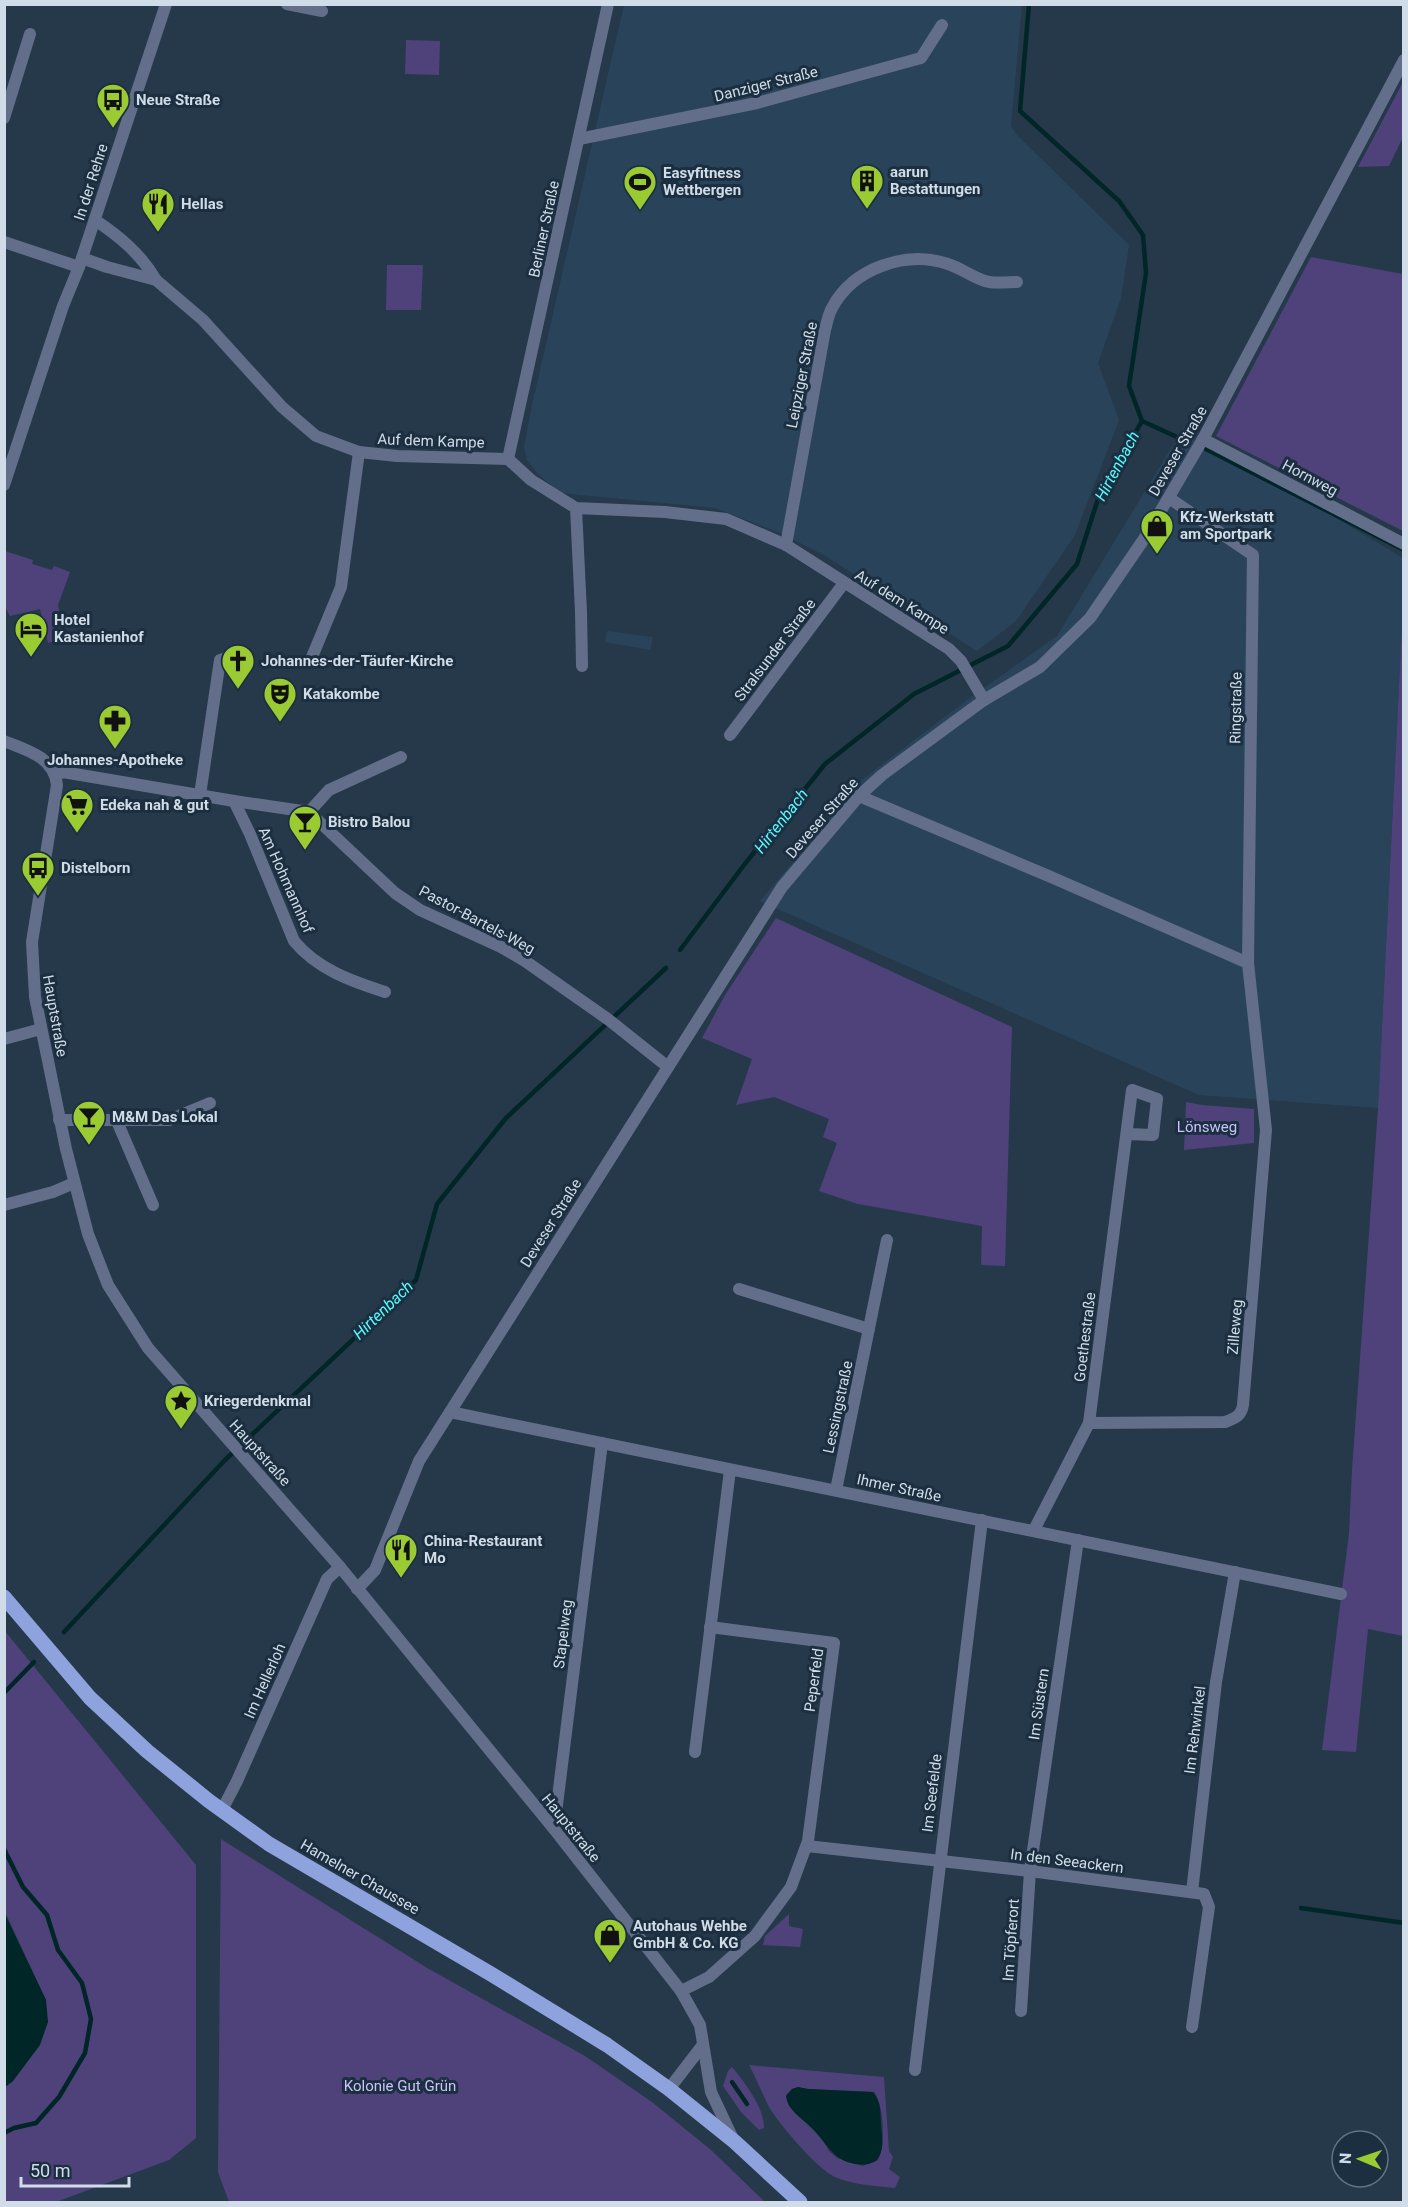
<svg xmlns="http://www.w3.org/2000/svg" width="1408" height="2207" viewBox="0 0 1408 2207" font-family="Roboto,sans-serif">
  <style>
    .built { fill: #29445a }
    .green { fill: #4f427b; fill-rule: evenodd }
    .water { fill: #002627 }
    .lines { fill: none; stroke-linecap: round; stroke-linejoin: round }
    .stream { stroke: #002627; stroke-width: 4.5 }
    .street { stroke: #636e8a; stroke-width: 12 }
    .primary { stroke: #8ea3dd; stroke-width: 15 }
    .labels { text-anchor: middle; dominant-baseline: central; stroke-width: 6; stroke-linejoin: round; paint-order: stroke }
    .street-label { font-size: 15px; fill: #d0dce7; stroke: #1b2f40 }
    .poi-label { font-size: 15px; font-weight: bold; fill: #d0dce7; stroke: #1b2f40; text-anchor: start }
    .park-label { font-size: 15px; fill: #cbc2fb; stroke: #1b2f40 }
    .water-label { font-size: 16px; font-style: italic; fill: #57fbff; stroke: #1b2f40 }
  </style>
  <rect width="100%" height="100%" fill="#25394a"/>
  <g class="built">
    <polygon points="624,5 1022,5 1011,126 1017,135 1129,245 1121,298 1098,363 1119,420 1075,535 1016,621 977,651 822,554 778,532 715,508 560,493 538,474 527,460 524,447 532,405"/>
    <polygon points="1184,427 1403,558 1403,606 1378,1108 1199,1095 760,901 863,779 967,700 1057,636"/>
    <polygon points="607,631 653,637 650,650 605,642"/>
  </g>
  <g class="green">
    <polygon points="406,40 440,41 439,75 405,74"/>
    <polygon points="1403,82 1403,139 1402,139 1389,166 1358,167"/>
    <polygon points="1311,257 1403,274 1403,531 1216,436"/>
    <polygon points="387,265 423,265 421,310 386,310"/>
    <polygon points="5,551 33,560 32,564 52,570 54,566 70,572 58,605 64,639 48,643 40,609 10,616 5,607"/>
    <polygon points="1403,606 1403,1636 1368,1629 1356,1752 1322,1750 1349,1533 1352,1470 1378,1108"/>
    <polygon points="776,918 1012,1027 1005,1266 981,1265 982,1226 858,1204 819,1191 837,1143 823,1137 829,1119 774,1097 736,1105 752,1059 702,1038 725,995"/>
    <polygon points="1186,1102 1202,1105 1254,1109 1254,1143 1184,1150"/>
    <polygon points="4,1630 196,1865 196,2138 169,2160 56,2202 5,2202 5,2087 13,2081 46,2000 5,1912"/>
    <polygon points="221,1839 429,1969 585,2056 652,2102 711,2150 765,2202 229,2202 218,2172"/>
    <polygon points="789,1914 789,1926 803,1929 800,1947 763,1945 765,1936"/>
    <path d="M 749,2065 L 884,2077 L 889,2151 L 893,2157 L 889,2169 L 900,2177 L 895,2188 C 876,2186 853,2185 835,2177 C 817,2169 780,2125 769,2107 C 762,2093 756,2078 749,2065 ZM 798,2087 L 808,2089 L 874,2092 C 884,2104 886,2146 878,2160 L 863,2166 L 837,2158 L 829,2151 L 822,2139 L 789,2106 L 786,2095 L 792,2089 Z"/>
    <path d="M 732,2067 C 745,2083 764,2107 764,2128 L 759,2130 L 741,2112 L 723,2086 L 728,2071 Z"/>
  </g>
  <g class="water">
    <polygon points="4,1912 46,2000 48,2022 40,2045 13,2081 5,2087"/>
    <path d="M 798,2087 L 808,2089 L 873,2092 C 882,2103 880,2113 881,2126 C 882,2139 885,2148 877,2160 C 869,2165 865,2165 855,2164 C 832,2160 827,2143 812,2128 C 802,2118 788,2111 786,2096 L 792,2089 Z"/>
  </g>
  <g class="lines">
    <g class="stream">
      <polyline points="1142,421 1188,442"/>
      <polyline points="1206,449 1404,550"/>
      <polyline points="680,950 744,865 825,764 914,694 1008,646 1077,564 1098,499 1142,421 1129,386 1146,273 1143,235 1119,201 1020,111 1029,4"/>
      <polyline points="64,1632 224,1461 416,1280 437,1204 506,1118 666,968"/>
      <polyline points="4,1693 34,1662"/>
      <polyline points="4,1849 23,1887 47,1915 58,1950 82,1983 91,2019 85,2053 59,2097 36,2123 14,2128 4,2133"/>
      <polyline points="1301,1908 1404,1923"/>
      <polyline points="732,2082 747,2104"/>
    </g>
    <g class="street">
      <polyline points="287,4 322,11"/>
      <polyline points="4,118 30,34"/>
      <polyline points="579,139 757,103 921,58 942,25"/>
      <path d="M 95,220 C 119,236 141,254 156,280"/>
      <polyline points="4,242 79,267"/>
      <polyline points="82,258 107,267 156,280 203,320 282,407 316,436 359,452 397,456 508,459 531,480 576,508 665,512 726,519 786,545 949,649 961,661 984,700"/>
      <polyline points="1203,439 1404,544"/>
      <polyline points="508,459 608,4"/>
      <polyline points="4,485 63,306 79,267 166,4"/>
      <polyline points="576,508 581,612 582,666"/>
      <path d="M 786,545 L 825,330 C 827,323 828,315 832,308 C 853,268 906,250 948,264 C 961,268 972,277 985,281 C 994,284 1008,282 1017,282"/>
      <polyline points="312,657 341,587 359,452"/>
      <polyline points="730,735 844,583"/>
      <path d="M 4,741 C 27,750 54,757 57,785 L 32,942 L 35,997 L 66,1149 L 88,1234 L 108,1285 L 148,1348 L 340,1567 L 554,1829 L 681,1991 L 700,2025 L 711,2092 L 734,2141"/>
      <polyline points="56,775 63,772 234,801 309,812"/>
      <polyline points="200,795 220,660 237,655"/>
      <polyline points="859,796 1051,877 1248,963"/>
      <path d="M 234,801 L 250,834 L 294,941 C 317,969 351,981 385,992"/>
      <polyline points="309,812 395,893 420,910 501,947 525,961 609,1020 668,1067"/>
      <polyline points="309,812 329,790 401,757"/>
      <polyline points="4,1039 41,1029"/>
      <polyline points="116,1119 153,1205"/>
      <polyline points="59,1120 169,1120 210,1103"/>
      <polyline points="4,1205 53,1192 74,1183"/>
      <polyline points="739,1289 869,1329"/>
      <polyline points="450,1412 1341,1594"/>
      <path d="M 1089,1423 L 1225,1422 C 1236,1418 1241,1416 1243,1405 L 1266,1130 L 1248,963 L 1253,555 L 1169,498"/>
      <polyline points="836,1490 887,1240"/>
      <polyline points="1034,1530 1089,1423 1132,1090 1157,1099 1153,1135 1127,1134"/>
      <polyline points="357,1589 375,1570 419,1461 782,887 859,796 882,775 984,700 1040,667 1090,618 1146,536 1203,439 1404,60"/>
      <polyline points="695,1752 730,1470"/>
      <polyline points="222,1810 237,1781 327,1579 340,1567"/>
      <polyline points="554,1829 602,1443"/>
      <polyline points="807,1846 1030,1871 1204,1894 1209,1907 1192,2027"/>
      <polyline points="1192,1892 1216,1682 1235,1572"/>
      <polyline points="681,1991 709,1977 755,1936 791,1887 808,1841 834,1643 710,1627"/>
      <polyline points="1021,2011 1030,1871 1078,1540"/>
      <polyline points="915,2070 982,1520"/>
      <polyline points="669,2089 702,2046"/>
    </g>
    <polyline class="primary" points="4,1597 90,1698 147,1751 209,1801 269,1844 491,1974 607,2045 669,2089 735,2142 800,2202"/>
  </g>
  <defs>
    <g id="bus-pin" transform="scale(1.725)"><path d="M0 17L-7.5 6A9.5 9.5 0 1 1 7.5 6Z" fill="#9bcb32" stroke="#1b2f40"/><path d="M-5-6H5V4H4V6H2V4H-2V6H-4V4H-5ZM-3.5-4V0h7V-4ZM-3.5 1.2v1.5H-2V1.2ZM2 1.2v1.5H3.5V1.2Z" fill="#111"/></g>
    <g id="building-pin" transform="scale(1.725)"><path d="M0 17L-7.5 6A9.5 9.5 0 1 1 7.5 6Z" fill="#9bcb32" stroke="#1b2f40"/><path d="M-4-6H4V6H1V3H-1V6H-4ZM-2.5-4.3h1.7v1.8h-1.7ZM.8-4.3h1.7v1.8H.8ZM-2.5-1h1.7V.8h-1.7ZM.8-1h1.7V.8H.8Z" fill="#111"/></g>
    <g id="stadium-pin" transform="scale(1.725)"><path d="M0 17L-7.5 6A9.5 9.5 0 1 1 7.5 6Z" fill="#9bcb32" stroke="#1b2f40"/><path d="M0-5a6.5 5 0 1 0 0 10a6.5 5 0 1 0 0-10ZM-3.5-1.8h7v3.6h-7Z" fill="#111"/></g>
    <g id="restaurant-pin" transform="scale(1.725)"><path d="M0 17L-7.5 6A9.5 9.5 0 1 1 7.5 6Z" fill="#9bcb32" stroke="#1b2f40"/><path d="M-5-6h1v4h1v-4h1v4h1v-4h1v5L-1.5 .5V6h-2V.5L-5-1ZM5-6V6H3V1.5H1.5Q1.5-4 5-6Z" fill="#111"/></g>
    <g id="shop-pin" transform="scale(1.725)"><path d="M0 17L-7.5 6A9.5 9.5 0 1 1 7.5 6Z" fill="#9bcb32" stroke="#1b2f40"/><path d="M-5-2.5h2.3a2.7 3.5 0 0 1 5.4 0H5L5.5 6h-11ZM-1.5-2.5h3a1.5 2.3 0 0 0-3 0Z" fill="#111"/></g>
    <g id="hotel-pin" transform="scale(1.725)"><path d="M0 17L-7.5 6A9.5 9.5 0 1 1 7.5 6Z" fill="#9bcb32" stroke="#1b2f40"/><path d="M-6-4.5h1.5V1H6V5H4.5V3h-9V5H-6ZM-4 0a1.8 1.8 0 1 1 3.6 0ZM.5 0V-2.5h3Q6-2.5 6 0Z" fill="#111"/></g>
    <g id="church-pin" transform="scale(1.725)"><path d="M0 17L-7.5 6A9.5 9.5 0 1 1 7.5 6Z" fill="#9bcb32" stroke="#1b2f40"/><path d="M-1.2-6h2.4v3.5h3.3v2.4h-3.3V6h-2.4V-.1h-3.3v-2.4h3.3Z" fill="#111"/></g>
    <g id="theatre-pin" transform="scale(1.725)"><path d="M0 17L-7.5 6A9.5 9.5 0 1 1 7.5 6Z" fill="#9bcb32" stroke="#1b2f40"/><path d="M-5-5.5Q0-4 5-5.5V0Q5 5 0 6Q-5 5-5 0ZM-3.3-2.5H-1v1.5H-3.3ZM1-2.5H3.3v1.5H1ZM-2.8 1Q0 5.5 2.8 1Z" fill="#111"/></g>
    <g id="pharmacy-pin" transform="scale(1.725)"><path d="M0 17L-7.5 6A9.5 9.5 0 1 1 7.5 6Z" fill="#9bcb32" stroke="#1b2f40"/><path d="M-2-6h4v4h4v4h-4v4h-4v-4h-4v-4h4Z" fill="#111"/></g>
    <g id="supermarket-pin" transform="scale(1.725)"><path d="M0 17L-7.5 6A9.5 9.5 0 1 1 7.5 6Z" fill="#9bcb32" stroke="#1b2f40"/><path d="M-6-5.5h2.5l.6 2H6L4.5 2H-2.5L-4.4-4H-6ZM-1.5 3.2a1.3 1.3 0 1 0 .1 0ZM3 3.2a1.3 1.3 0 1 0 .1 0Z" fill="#111"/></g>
    <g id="bar-pin" transform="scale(1.725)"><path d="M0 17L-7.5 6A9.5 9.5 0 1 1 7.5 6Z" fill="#9bcb32" stroke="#1b2f40"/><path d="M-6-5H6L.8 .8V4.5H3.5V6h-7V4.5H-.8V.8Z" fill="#111"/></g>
    <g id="sight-pin" transform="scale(1.725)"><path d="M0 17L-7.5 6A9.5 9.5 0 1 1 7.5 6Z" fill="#9bcb32" stroke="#1b2f40"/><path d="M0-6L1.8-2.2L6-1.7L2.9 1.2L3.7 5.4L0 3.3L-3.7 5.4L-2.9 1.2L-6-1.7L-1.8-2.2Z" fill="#111"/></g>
  </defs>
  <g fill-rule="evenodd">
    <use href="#bus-pin" x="113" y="100"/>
    <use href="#building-pin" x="867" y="181"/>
    <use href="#stadium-pin" x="640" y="182"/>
    <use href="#restaurant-pin" x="158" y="204"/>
    <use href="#shop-pin" x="1157" y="526"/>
    <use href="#hotel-pin" x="31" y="629"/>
    <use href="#church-pin" x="238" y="661"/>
    <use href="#theatre-pin" x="280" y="694"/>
    <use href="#pharmacy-pin" x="115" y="721"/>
    <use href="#supermarket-pin" x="77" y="805"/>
    <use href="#bar-pin" x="305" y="822"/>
    <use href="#bus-pin" x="38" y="868"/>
    <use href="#bar-pin" x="89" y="1117"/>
    <use href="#sight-pin" x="181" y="1401"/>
    <use href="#restaurant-pin" x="401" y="1550"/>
    <use href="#shop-pin" x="610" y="1935"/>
  </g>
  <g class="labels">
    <g class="street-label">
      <text transform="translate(766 84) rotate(-14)">Danziger Straße</text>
      <text transform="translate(91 182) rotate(-72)">In der Rehre</text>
      <text transform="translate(544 229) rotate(-78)">Berliner Straße</text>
      <text transform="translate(802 375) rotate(-79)">Leipziger Straße</text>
      <text transform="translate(431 441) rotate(2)">Auf dem Kampe</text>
      <text transform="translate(1178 451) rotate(-60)">Deveser Straße</text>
      <text transform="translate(1310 478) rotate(28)">Hornweg</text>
      <text transform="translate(902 602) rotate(32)">Auf dem Kampe</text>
      <text transform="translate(775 650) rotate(-53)">Stralsunder Straße</text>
      <text transform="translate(1236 708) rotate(-89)">Ringstraße</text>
      <text transform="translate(822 818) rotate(-49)">Deveser Straße</text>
      <text transform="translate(286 880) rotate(66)">Am Hohmannhof</text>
      <text transform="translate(477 920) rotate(28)">Pastor-Bartels-Weg</text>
      <text transform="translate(55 1016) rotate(80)">Hauptstraße</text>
      <text transform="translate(551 1223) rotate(-58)">Deveser Straße</text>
      <text transform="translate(1235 1327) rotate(-85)">Zilleweg</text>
      <text transform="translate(1085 1337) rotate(-83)">Goethestraße</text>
      <text transform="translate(838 1407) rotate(-78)">Lessingstraße</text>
      <text transform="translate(260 1453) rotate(48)">Hauptstraße</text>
      <text transform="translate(899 1488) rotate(12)">Ihmer Straße</text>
      <text transform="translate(563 1634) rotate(-83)">Stapelweg</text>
      <text transform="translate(814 1680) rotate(-82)">Peperfeld</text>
      <text transform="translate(265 1681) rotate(-66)">Im Hellerloh</text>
      <text transform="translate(1039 1704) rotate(-82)">Im Süstern</text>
      <text transform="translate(1195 1730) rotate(-83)">Im Rehwinkel</text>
      <text transform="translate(932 1793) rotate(-83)">Im Seefelde</text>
      <text transform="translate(571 1828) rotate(51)">Hauptstraße</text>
      <text transform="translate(1067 1861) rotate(7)">In den Seeackern</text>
      <text transform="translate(360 1877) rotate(30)">Hamelner Chaussee</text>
      <text transform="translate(1011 1940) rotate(-86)">Im Töpferort</text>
    </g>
    <g class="poi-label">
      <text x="136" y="100">Neue Straße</text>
      <text x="890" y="172">aarun<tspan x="890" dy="17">Bestattungen</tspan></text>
      <text x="663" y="173">Easyfitness<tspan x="663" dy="17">Wettbergen</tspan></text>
      <text x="181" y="204">Hellas</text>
      <text x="1180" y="517">Kfz-Werkstatt<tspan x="1180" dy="17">am Sportpark</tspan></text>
      <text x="54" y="620">Hotel<tspan x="54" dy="17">Kastanienhof</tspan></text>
      <text x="261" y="661">Johannes-der-Täufer-Kirche</text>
      <text x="303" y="694">Katakombe</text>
      <text x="115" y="760" text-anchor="middle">Johannes-Apotheke</text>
      <text x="100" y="805">Edeka nah &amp; gut</text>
      <text x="328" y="822">Bistro Balou</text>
      <text x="61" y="868">Distelborn</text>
      <text x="112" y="1117">M&amp;M Das Lokal</text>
      <text x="204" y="1401">Kriegerdenkmal</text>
      <text x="424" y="1541">China-Restaurant<tspan x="424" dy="17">Mo</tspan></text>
      <text x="633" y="1926">Autohaus Wehbe<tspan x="633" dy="17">GmbH &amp; Co. KG</tspan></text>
    </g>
    <g class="park-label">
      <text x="1207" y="1127">Lönsweg</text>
      <text x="400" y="2086">Kolonie Gut Grün</text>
    </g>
    <g class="water-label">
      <text transform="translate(1117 466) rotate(-62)">Hirtenbach</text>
      <text transform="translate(781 821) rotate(-52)">Hirtenbach</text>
      <text transform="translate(383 1310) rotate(-44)">Hirtenbach</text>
    </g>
  </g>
  <rect width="1408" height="2207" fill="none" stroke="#d0dce7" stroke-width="12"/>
  <g transform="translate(1360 2159) rotate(272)"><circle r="28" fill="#1b2f40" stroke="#637483" stroke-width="1.5"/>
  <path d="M0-4.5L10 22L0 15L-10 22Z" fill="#9bcb32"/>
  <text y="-9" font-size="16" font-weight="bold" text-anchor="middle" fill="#d0dce7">N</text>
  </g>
  <path d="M21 2177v9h108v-9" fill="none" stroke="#d0dce7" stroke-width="3"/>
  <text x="30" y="2177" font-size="18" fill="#d0dce7" stroke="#1b2f40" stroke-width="4.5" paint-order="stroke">50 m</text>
</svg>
